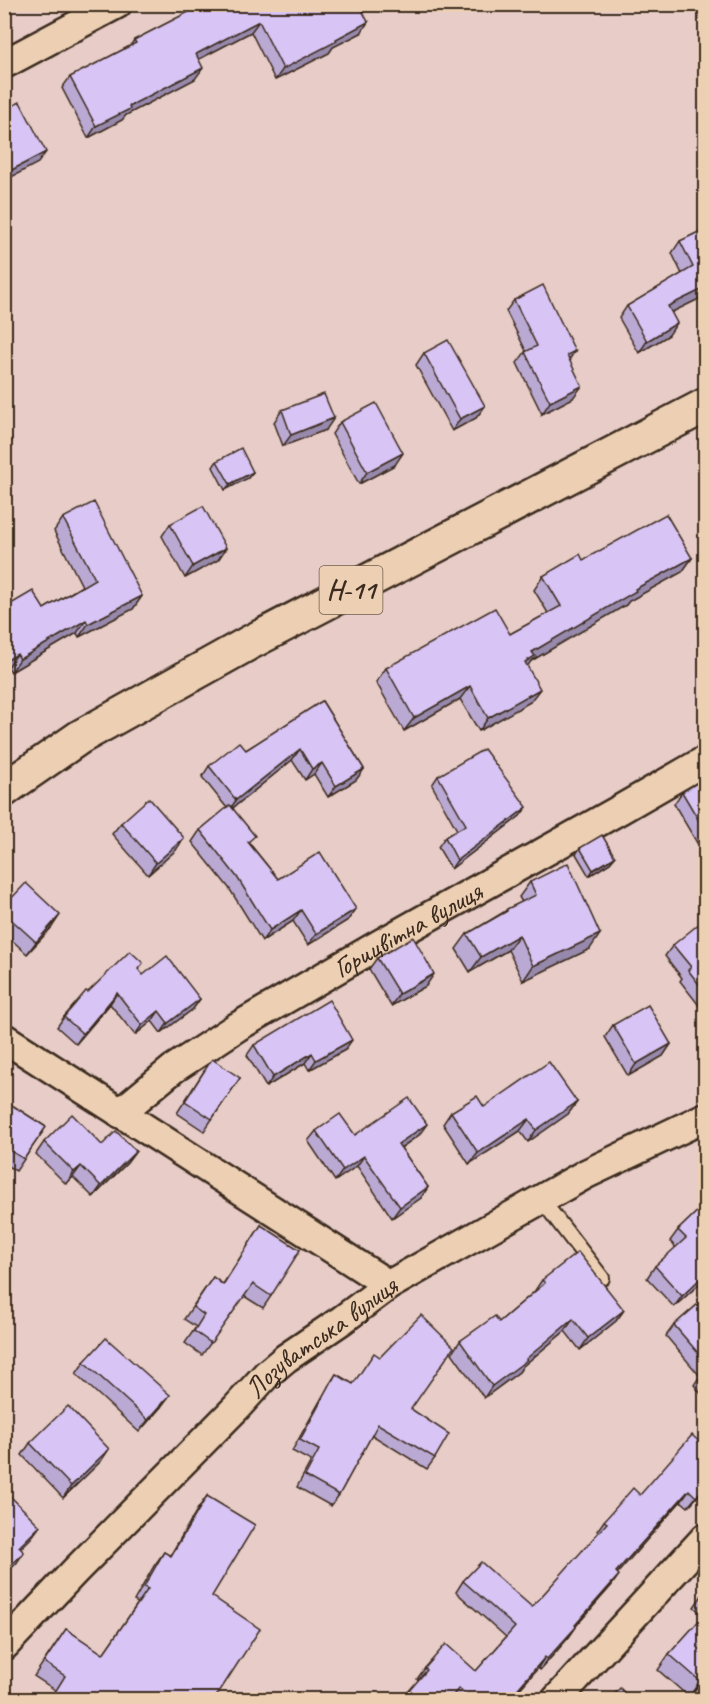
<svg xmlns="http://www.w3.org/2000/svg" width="710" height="1704" viewBox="0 0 710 1704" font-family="Caveat,sans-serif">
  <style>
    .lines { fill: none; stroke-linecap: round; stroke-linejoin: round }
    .service-casing { stroke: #3b2a1e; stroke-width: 18 }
    .minor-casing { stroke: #3b2a1e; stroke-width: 33 }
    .primary-casing { stroke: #3b2a1e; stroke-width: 38 }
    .service { stroke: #edd0b4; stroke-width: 14 }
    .minor { stroke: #edd0b4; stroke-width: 28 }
    .primary { stroke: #edd0b4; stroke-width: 33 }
    .wall { fill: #baa9d3; stroke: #3b2a1e; stroke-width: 1.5 }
    .shaded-wall { fill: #9789ac; stroke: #3b2a1e; stroke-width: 1.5 }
    .building { fill: #d8c4f5; stroke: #3b2a1e; stroke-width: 1.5 }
    .labels { text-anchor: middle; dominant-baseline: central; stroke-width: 4.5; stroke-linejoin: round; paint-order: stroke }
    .shield { fill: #edd0b4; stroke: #705c4b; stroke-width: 1.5 }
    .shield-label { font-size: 27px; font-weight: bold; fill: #3b2a1e }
    .street-label { font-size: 28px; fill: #3b2a1e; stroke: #edd0b4 }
  </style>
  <rect width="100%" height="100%" fill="#e7ccc8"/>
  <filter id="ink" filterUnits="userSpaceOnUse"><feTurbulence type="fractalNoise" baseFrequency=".0167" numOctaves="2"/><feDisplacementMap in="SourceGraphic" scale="12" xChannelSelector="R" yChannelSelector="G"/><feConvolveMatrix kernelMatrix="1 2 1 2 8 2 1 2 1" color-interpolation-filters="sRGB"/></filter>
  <g filter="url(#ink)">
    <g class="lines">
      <g class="service-casing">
        <polyline id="service" points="541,1199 602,1278"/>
      </g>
      <g class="minor-casing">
        <g id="minor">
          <polyline points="4,64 117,4"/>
          <polyline points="4,1038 389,1285"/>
          <path id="s1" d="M 120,1113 L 173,1069 L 237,1027 L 380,944 L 621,809 L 706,760"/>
          <path id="s2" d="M 4,1646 L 75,1571 L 236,1408 L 267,1374 L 286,1358 L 342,1320 L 389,1285 L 586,1174 L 706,1117"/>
          <polyline points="556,1700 706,1537"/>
        </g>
      </g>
      <g class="primary-casing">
        <polyline id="primary" points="4,790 15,782 80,737 249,643 706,405"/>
      </g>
      <use href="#service" class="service"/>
      <use href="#minor" class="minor"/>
      <use href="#primary" class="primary"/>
    </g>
    <g class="wall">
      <polygon points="204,4 361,33 333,47 329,53 275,80 251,32 199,59 195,79 126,115 122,120 88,138 62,88 70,77 130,46 134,40"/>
      <polygon points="705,229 705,296 671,312 669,335 639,353 619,318 627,306 682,274 672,253 680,241"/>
      <polygon points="514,300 573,398 542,414 517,363 526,351 506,311"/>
      <polygon points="424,353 485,406 476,418 452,431 416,365"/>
      <polygon points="282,410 326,430 283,446 274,422"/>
      <polygon points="340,422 395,465 359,484 332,434"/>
      <polygon points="217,461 253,472 248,478 225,490 213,467"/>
      <polygon points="63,518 142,596 133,609 79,637 77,633 11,672 8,667 44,609 82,586 54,531"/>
      <polygon points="170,524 226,548 218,560 185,578 162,536"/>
      <polygon points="692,558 682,572 629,601 626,605 531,661 527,666 530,702 479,731 460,699 404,731 376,682 386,668 510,634 548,613 534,590 543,576 583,560"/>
      <polygon points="705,659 705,669 702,664"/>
      <polygon points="322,701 364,769 356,780 328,797 314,774 305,780 292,760 233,808 250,844 278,879 356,909 348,920 308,945 293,921 262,941 229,888 192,842 200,830 227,808 202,777 209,766 246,750"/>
      <polygon points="438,776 520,816 451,869 438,847 445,837 457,830 432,785"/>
      <polygon points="705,778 705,838 697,843 674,804 682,792"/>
      <polygon points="121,823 176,850 148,875 112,834"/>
      <polygon points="580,848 615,857 610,863 589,876 576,854"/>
      <polygon points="530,882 590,949 523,981 508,950 470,972 456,949 467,934 504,912 507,909 522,902 519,897"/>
      <polygon points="4,906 52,927 27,954 4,933"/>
      <polygon points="705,929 705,1013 680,981 682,978 665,956 673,945"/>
      <polygon points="377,958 426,986 391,1006 369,969"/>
      <polygon points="138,970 143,975 200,999 193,1009 161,1033 152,1021 135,1035 110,1004 76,1044 57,1027 64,1017 88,992"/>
      <polygon points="613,1025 671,1044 663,1056 628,1076 605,1037"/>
      <polygon points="254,1045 345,1050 309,1070 305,1063 266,1087 247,1055"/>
      <polygon points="204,1071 240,1078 204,1131 177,1113"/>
      <polygon points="4,1100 46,1127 16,1171 4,1164"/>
      <polygon points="577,1102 568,1114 528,1142 520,1131 469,1164 443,1124 451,1112 484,1107"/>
      <polygon points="316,1131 355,1135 419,1135 401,1148 428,1187 421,1198 392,1218 357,1166 335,1181 308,1141"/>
      <polygon points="44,1142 102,1145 136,1151 127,1163 93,1197 73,1177 66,1184 36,1154"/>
      <polygon points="705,1204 705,1279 674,1307 647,1278 655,1266 676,1248 670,1241 678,1230"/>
      <polygon points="261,1225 271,1296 263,1308 244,1296 202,1355 185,1343 196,1327 184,1319 213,1277 223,1284"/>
      <polygon points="542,1280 624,1310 616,1321 580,1350 565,1331 523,1366 519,1372 484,1398 452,1353 460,1341 499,1322 534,1292"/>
      <polygon points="705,1298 705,1399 694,1385 700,1376 666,1336 674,1325"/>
      <polygon points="84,1362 161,1407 139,1432 76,1374"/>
      <polygon points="336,1374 353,1384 411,1409 435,1458 427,1469 372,1435 339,1495 331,1506 297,1487 311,1461 292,1451 329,1385"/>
      <polygon points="30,1443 109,1449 101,1461 63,1498 22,1455"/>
      <polygon points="705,1488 688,1507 681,1501 617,1573 612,1585 576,1626 576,1627 569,1637 540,1670 538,1668 510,1700 452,1700 417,1679 425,1668 476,1671 506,1637 456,1592 463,1581 532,1607 599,1533 597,1531 604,1521 640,1495"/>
      <polygon points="207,1496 212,1596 214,1700 49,1700 55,1690 34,1676 66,1629 103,1654 138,1603 134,1601 154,1566 164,1552 170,1556 197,1510"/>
      <polygon points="705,1591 705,1678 689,1697 658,1670 669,1654 704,1616 694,1607"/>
    </g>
    <g class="shaded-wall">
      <polygon points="259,21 251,32 188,65 196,54"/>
      <polygon points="368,22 361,33 333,47 329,53 275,80 283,69 336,39"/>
      <polygon points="203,68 195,79 126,115 122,120 88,138 96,126 129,106"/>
      <polygon points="46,152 38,163 4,181 4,174"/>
      <polygon points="705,288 705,296 660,318 668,306"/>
      <polygon points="677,323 669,335 639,353 647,341"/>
      <polygon points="575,351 567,363 567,355"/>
      <polygon points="582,386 573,398 542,414 550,402"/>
      <polygon points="485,406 476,418 452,431 460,419"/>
      <polygon points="334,418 326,430 283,446 291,435"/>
      <polygon points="12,441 4,451 4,445"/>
      <polygon points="403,453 395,465 359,484 367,472"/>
      <polygon points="253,472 248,478 225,490 230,484"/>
      <polygon points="226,548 218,560 185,578 193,566"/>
      <polygon points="692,558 682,572 629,601 626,605 531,661 525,670 515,675 532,652 635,589"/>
      <polygon points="142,596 133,609 79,637 88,624"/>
      <polygon points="86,620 77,633 11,672 20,659"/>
      <polygon points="17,654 8,667 4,669 4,662"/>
      <polygon points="470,686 460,699 404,731 414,718"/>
      <polygon points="540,689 530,702 479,731 488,718"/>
      <polygon points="300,749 292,760 229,811 236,800"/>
      <polygon points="322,763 314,774 305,780 312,769"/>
      <polygon points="364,769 356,780 328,797 336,786"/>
      <polygon points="527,807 520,816 451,869 457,860"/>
      <polygon points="705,831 705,838 697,843"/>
      <polygon points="184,838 176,850 148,875 156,863"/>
      <polygon points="615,857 610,863 589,876 593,870"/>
      <polygon points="356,909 348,920 308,945 316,934"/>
      <polygon points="301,910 293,921 262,941 270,930"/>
      <polygon points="60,915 52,927 27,954 36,942"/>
      <polygon points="600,934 590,949 523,981 533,966"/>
      <polygon points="519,935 508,950 470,972 481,957"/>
      <polygon points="434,974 426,986 391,1006 399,994"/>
      <polygon points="117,993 110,1004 76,1044 83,1034"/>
      <polygon points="200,999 193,1009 161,1033 168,1023"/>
      <polygon points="159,1011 152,1021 135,1035 142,1025"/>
      <polygon points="352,1040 345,1050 309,1070 316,1060"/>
      <polygon points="671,1044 663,1056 628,1076 636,1064"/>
      <polygon points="312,1053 305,1063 266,1087 273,1077"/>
      <polygon points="577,1102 568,1114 528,1142 536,1130"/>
      <polygon points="529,1119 520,1131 469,1164 478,1153"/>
      <polygon points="427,1124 419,1135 391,1154 398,1144"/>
      <polygon points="136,1151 127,1163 93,1197 101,1186"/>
      <polygon points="364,1156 357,1166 335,1181 343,1170"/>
      <polygon points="81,1166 73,1177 66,1184 74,1172"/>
      <polygon points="428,1187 421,1198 392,1218 400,1207"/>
      <polygon points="705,1274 705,1279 674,1307 682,1296"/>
      <polygon points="624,1310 616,1321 580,1350 588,1338"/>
      <polygon points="573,1319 565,1331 523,1366 519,1372 484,1398 492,1386"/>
      <polygon points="170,1395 161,1407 139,1432 148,1420"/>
      <polygon points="109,1449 101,1461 63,1498 71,1486"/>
      <polygon points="705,1486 705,1488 688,1507 696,1497"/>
      <polygon points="689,1490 681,1501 609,1583 616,1572"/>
      <polygon points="40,1526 32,1537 11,1558 19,1547"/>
      <polygon points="24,1552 16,1564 4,1575 4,1572"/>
      <polygon points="619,1575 612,1585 567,1636 575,1625"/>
      <polygon points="576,1627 569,1637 540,1670 547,1659"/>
      <polygon points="545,1657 538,1668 510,1700 508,1700"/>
      <polygon points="705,1674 705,1678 689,1697 700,1681"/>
    </g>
    <g class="building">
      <polygon points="204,4 359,4 368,22 336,39 337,41 283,69 259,21 196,54 203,68 129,106 130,109 96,126 70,77 136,43 134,40"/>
      <polygon points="20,102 46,152 4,174 4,110"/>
      <polygon points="705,229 705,288 668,306 677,323 647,341 627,306 693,267 680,241"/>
      <polygon points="543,285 575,351 567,355 582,386 550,402 525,352 537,346 514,300"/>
      <polygon points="448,340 485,406 460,419 424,353"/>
      <polygon points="324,394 334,418 291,435 282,410"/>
      <polygon points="376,403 403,453 367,472 340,422"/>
      <polygon points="4,429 12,441 4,445"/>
      <polygon points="241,448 253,472 230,484 217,461"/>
      <polygon points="94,502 142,596 88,624 86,620 20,659 17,654 4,662 4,608 33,591 44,609 95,579 63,518"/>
      <polygon points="203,506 226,548 193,566 170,524"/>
      <polygon points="666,514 692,558 635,589 636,591 532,652 535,656 525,662 540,689 488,718 470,686 414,718 386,668 495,608 510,634 561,606 543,576 580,554 583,560"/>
      <polygon points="322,701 364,769 336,786 322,763 312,769 300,749 236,800 209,766 239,742 246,750"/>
      <polygon points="484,749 527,807 457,860 445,837 466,825 438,776"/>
      <polygon points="705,778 705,831 682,792"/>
      <polygon points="149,798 184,838 156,863 121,823"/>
      <polygon points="230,805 255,836 248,842 278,879 320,852 356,909 316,934 301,910 270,930 237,877 200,830"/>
      <polygon points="602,835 615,857 593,870 580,848"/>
      <polygon points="568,863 600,934 533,966 519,935 481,957 467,934 507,911 507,909 536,895 530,882"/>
      <polygon points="26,883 60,915 36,942 4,913 4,906"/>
      <polygon points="700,923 705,929 705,992 688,970 691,967 673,945"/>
      <polygon points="413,937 434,974 399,994 377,958"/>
      <polygon points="130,951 143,963 138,969 143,975 167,956 200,999 168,1023 159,1011 142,1025 117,993 83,1034 64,1017 86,991 88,992"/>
      <polygon points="329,1000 352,1040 316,1060 312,1053 273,1077 254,1045"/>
      <polygon points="648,1005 671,1044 636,1064 613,1025"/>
      <polygon points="212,1059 240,1078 212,1119 185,1101"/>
      <polygon points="549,1062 577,1102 536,1130 529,1119 478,1153 451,1112 477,1096 484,1107"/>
      <polygon points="409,1098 427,1124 398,1144 428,1187 400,1207 364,1156 343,1170 316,1131 340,1114 355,1135"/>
      <polygon points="4,1100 46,1127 24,1159 4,1147"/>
      <polygon points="72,1114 102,1145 116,1131 136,1151 101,1186 81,1166 74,1172 44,1142"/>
      <polygon points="705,1204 705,1274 682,1296 655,1266 686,1238 678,1230"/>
      <polygon points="261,1225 300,1250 271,1296 253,1284 211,1343 194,1331 204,1315 193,1307 213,1277 223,1285"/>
      <polygon points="578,1252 624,1310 588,1338 573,1319 526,1359 527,1360 492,1386 460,1341 495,1316 499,1322 545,1283 542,1280"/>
      <polygon points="705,1298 705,1361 674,1325"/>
      <polygon points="421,1315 454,1347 411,1409 449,1434 435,1458 378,1424 339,1495 305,1476 319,1450 300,1440 336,1374 353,1384 374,1353 380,1357"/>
      <polygon points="106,1338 170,1395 148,1420 84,1362"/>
      <polygon points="68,1406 109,1449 71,1486 30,1443"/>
      <polygon points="692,1435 705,1447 705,1486 696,1497 689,1490 616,1572 619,1575 575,1625 576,1627 547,1659 545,1657 508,1700 472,1700 459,1688 449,1700 401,1700 427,1670 425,1668 446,1644 476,1671 515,1627 463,1581 481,1562 532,1607 607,1523 604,1521 633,1488 640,1495"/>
      <polygon points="4,1490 40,1526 19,1547 24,1552 4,1572"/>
      <polygon points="207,1496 255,1525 212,1596 260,1629 214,1700 50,1700 65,1676 44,1662 66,1629 103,1654 148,1589 144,1587 164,1552 171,1556"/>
      <polygon points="705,1614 705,1674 700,1681 669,1654"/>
      <polygon points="620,1688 632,1700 609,1700"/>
    </g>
  </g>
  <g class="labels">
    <rect class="shield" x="319.5" y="566" width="63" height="48" rx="4.5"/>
    <g class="shield-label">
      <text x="351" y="590">Н-11</text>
    </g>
    <g class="street-label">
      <text stroke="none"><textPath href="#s1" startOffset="342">Горицвітна вулиця</textPath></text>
      <text stroke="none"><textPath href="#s2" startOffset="444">Лозуватська вулиця</textPath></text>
    </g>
  </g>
  <rect width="710" height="1704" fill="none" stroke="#edd0b4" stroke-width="24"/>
  <rect x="12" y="12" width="686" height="1680" fill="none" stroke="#3b2a1e" stroke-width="2" filter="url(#ink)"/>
</svg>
